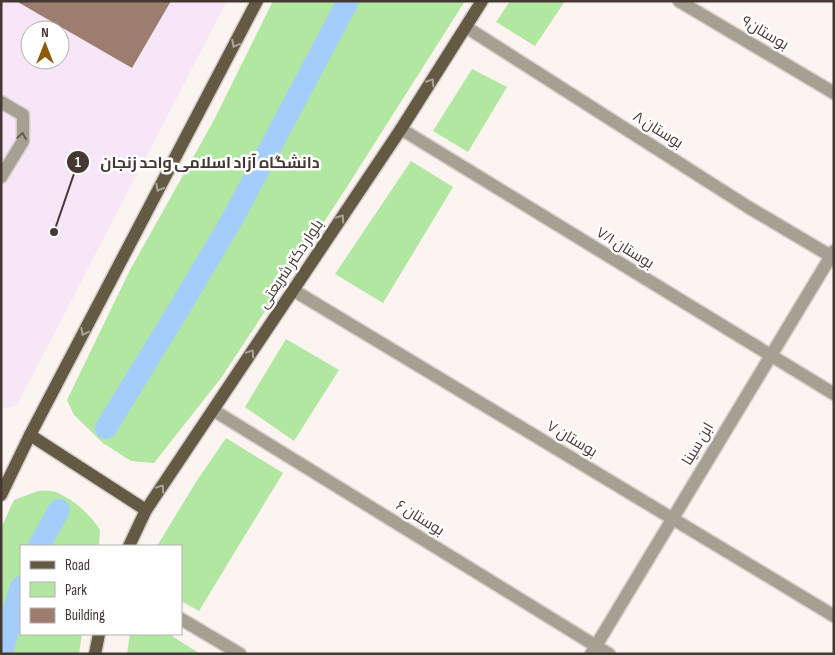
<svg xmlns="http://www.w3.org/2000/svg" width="835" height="655" viewBox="0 0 835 655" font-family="'Sofia Sans Condensed',Cairo,sans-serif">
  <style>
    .education { fill: #f7e6f7; fill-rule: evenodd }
    .green { fill: #b1e7a1 }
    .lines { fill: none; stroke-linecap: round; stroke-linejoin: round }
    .canal { stroke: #a4cdfb; stroke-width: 22 }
    .building { fill: #9c7d6f }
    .minor-casing { stroke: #d7cecb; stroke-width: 15 }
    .major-casing { stroke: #d7cecb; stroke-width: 15 }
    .minor { stroke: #a6a093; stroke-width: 12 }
    .major { stroke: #645a43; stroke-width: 12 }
    .oneway { stroke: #aaa498 }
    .oneway2 { stroke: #62574f }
    .labels { text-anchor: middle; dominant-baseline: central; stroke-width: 5; stroke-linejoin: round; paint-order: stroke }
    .street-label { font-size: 15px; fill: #453832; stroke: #fff }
    .leader { fill: none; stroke: #453832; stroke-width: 2 }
    .callout-dot { fill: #453832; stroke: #fff; stroke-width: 2 }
    .mark-label { font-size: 15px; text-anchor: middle; font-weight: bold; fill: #fff }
    .callout-label { font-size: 16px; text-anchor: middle; font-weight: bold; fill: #453832; stroke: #fff; stroke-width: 5; stroke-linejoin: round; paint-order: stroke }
  </style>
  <rect width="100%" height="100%" fill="#fbf4f1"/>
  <path class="education" d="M 1,1 L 227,1 L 17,405 L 1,409 ZM 30,30 L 60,30 L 60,60 L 30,60 Z"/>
  <g class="green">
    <polygon points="273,1 465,1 343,193 221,378 154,463 131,461 103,443 74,415 67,400 130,270 214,120"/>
    <polygon points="510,1 565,1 535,46 496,22"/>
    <polygon points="472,69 507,87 468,152 433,131"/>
    <polygon points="411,161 453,187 383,303 335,274"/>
    <polygon points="286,339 339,370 294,441 245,407"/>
    <polygon points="226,438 283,473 199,611 181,601 181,546 157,546 196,482"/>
    <path d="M 38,491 C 44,491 52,490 58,493 C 75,501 90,514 100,530 L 99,546 L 21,546 L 21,634 L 82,634 L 79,654 L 1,654 L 1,528 L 14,500 Z"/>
    <polygon points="130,634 169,634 200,654 127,654"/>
  </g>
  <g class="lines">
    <g class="canal">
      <polyline points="106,428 179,309 233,218 348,1"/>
      <polyline points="39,546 59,510"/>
      <polyline points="2,654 11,618 21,587"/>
    </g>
  </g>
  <polygon class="building" points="16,1 171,1 132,68"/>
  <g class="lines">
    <g class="minor-casing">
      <g id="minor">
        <polyline points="679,1 834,93"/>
        <polyline points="466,27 748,207 834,258"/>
        <polyline points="1,102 23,115 23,141 1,177"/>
        <polyline points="401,129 834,394"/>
        <polyline points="293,290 834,616"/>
        <polyline points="213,410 609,654"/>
        <polyline points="181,619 240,654"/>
        <polyline points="591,654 834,251"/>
      </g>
    </g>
    <g class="major-casing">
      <g id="major">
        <polyline points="30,435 146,510"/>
        <polyline points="1,495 30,435 257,1"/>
        <polyline points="129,546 146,510 401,129 482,1"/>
        <polyline points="95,654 99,634"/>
      </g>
    </g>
    <use href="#minor" class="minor"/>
    <use href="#major" class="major"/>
  </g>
  <defs><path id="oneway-chevron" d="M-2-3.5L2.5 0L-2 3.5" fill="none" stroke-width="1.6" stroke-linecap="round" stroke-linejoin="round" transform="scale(1.25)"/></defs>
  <g class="oneway">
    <use href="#oneway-chevron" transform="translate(235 44) rotate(118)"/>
    <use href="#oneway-chevron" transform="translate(431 82) rotate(-58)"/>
    <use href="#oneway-chevron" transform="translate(159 188) rotate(118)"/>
    <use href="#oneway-chevron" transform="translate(341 218) rotate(-56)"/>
    <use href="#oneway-chevron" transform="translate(84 332) rotate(118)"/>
    <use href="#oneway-chevron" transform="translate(251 353) rotate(-56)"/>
    <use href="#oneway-chevron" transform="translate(161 488) rotate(-56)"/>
  </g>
  <use class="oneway2" href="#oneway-chevron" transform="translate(22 136) rotate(-82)"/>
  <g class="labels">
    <g class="street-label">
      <text transform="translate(765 33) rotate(31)">بوستان۹</text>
      <text transform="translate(658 130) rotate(32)">بوستان ۸</text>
      <text transform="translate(625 248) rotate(32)">بوستان ۷/۱</text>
      <text transform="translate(291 264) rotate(-56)">بلوار دکتر شریعتی</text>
      <text transform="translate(572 439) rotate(31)">بوستان ۷</text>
      <text transform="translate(698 444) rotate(-59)">ابن سینا</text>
      <text transform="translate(420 518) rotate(32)">بوستان ۶</text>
    </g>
  </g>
  <path class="leader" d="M54 232L78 162"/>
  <g class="callout-dot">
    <circle cx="54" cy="232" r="5"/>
    <circle cx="78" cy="162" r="12"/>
  </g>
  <g class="mark-label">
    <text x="78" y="167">1</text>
  </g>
  <g class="callout-label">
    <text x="210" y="168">دانشگاه آزاد اسلامی واحد زنجان</text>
  </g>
  <rect width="835" height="655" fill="none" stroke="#453832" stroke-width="5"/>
  <rect x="20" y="545" width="162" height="90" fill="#ffffff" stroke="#b5afad"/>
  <rect x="30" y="561" width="25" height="8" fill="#645a43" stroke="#b5afad"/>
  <text x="65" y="570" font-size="15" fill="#453832">Road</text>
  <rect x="30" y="582" width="25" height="15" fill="#b1e7a1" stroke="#b5afad"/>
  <text x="65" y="595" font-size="15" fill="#453832">Park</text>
  <rect x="30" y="608" width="25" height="15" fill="#9c7d6f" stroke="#b5afad"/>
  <text x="65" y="620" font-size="15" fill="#453832">Building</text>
  <g transform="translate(45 45)"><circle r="24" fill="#ffffff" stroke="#b5afad"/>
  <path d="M0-4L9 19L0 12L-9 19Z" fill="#8f590c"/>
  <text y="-8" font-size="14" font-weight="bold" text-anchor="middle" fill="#453832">N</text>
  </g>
</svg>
